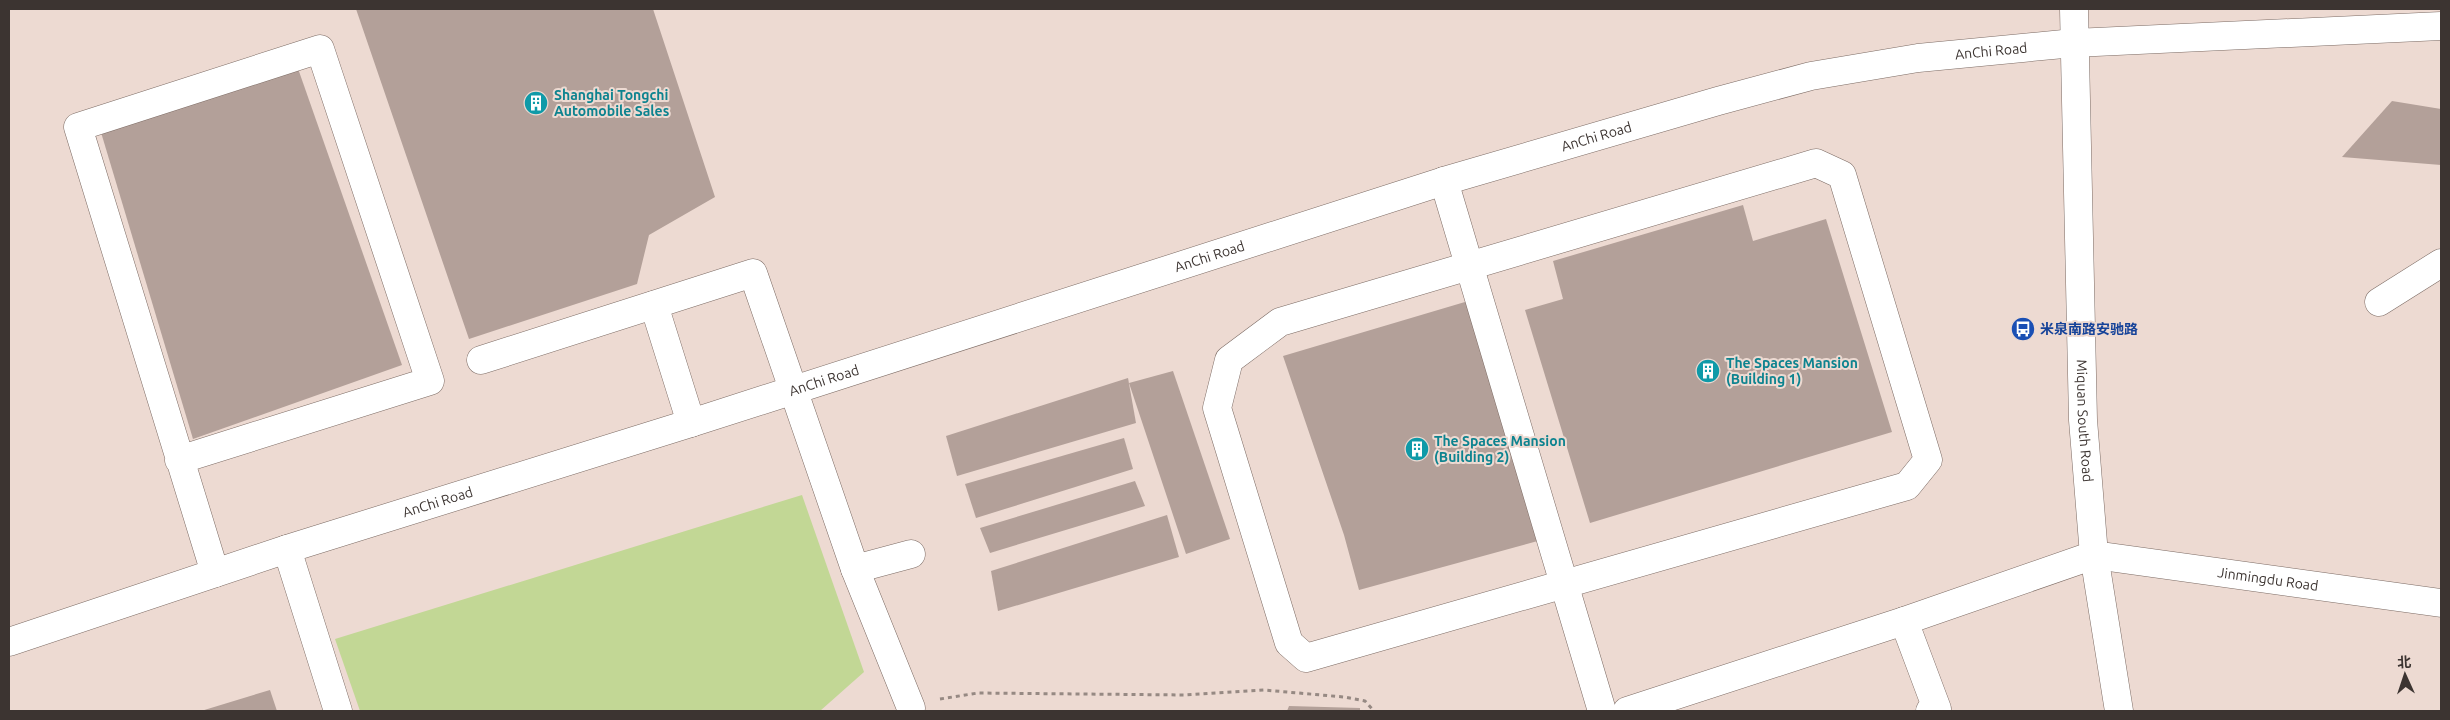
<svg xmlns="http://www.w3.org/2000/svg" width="2450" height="720" viewBox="0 0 2450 720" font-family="Ubuntu,'Noto Sans SC',sans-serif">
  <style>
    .green { fill: #c2d795 }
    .building { fill: #b3a099 }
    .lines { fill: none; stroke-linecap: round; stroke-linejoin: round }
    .minor-casing { stroke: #7c6b64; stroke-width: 29 }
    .major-casing { stroke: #7c6b64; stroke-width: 29 }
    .path { stroke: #968983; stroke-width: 3; stroke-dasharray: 4 4; stroke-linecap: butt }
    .minor { stroke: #fff; stroke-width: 28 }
    .major { stroke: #fff; stroke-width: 28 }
    .labels { text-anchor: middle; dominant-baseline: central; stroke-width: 4; stroke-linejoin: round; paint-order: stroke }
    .street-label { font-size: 14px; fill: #3c3431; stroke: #eddad2 }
    .culture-label { font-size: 14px; font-weight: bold; fill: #0d838f; stroke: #eddad2; text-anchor: start }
    .transit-label { font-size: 14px; font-weight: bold; fill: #164399; stroke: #eddad2; text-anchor: start }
  </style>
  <rect width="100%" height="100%" fill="#eddad2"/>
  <polygon class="green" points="802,495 864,672 820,711 360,711 335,639"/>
  <g class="building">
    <polygon points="356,9 653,9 715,197 649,235 637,284 469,339"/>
    <polygon points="295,60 402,365 193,439 100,129"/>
    <polygon points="2392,101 2441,109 2441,165 2342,157"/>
    <polygon points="1743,205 1753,241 1826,219 1892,432 1590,523 1525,310 1563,299 1553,261"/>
    <polygon points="1475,299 1545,539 1359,590 1344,535 1283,356"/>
    <polygon points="1173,371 1230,539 1186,554 1129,383"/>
    <polygon points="1128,378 1136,423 957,476 946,436"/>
    <polygon points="1124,438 1133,469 976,518 965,484"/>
    <polygon points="1135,481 1145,506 990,553 980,528"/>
    <polygon points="1167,515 1179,557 998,611 991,571"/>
    <polygon points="270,690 277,711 201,711"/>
    <polygon points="1289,706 1360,708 1360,711 1287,711"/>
  </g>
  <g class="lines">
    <g class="minor-casing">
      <g id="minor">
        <polygon points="1816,163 1842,175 1928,460 1907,486 1306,658 1289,643 1217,408 1229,360 1280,322"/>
        <polyline points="1444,181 1602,711"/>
        <polyline points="2379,302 2441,263"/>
        <polyline points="654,305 691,423"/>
        <polyline points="481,360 753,273 855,569 911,708"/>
        <polyline points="179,460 430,381 320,49 78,127 215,573"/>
        <polyline points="287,549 338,711"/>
        <polyline points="855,569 911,554"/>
        <polyline points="1904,621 1937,709 1930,711"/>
        <path id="s1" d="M 9,642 L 287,549 L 691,423 L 1444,181 L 1718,101 L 1811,76 L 1918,58 L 2074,43 L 2441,26"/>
        <path id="s2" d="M 1627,711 L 1904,621 L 2094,555 L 2441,603"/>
      </g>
    </g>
    <g class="major-casing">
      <g id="major">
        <path id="s3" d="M 2074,9 L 2083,420 L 2094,555 L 2119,711"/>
      </g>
    </g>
    <polyline class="path" points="940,699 978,693 1185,695 1264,690 1344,697 1365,701 1374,711"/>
    <use href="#minor" class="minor"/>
    <use href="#major" class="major"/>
  </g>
  <defs>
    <g id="building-disc" transform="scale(1.25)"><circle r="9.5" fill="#0f9aa8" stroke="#eddad2"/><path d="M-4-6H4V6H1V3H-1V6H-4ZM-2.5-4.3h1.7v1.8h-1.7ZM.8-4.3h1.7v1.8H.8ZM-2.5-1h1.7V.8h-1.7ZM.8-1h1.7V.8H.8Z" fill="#fff"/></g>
    <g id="bus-disc" transform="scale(1.25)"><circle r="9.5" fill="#1a4fb4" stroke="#eddad2"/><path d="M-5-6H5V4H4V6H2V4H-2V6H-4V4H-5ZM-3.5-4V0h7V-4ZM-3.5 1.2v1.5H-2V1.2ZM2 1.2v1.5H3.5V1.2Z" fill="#fff"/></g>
  </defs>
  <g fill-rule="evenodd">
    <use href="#building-disc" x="536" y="103"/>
    <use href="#bus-disc" x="2023" y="329"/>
    <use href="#building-disc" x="1708" y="371"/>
    <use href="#building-disc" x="1417" y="449"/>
  </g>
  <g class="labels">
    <g class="street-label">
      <text stroke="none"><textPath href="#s1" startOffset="2071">AnChi Road</textPath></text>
      <text stroke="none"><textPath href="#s1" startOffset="1666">AnChi Road</textPath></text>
      <text stroke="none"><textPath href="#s1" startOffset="1261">AnChi Road</textPath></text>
      <text stroke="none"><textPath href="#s1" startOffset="856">AnChi Road</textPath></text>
      <text stroke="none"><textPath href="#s3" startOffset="412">Miquan South Road</textPath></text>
      <text stroke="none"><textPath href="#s1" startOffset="451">AnChi Road</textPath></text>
      <text stroke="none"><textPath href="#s2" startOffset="668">Jinmingdu Road</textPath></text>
    </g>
    <g class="culture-label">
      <text x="554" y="95">Shanghai Tongchi<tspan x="554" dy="16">Automobile Sales</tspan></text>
      <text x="1726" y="363">The Spaces Mansion<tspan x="1726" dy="16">(Building 1)</tspan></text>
      <text x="1434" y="441">The Spaces Mansion<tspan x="1434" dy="16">(Building 2)</tspan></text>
    </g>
    <g class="transit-label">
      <text x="2040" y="329">米泉南路安驰路</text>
    </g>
  </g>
  <rect width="2450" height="720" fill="none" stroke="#3c3431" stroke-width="20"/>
  <g transform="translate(2405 675) rotate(357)" stroke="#eddad2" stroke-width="4" paint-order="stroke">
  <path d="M0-4L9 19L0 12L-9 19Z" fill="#3c3431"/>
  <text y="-8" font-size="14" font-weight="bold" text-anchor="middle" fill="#3c3431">北</text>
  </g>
</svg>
